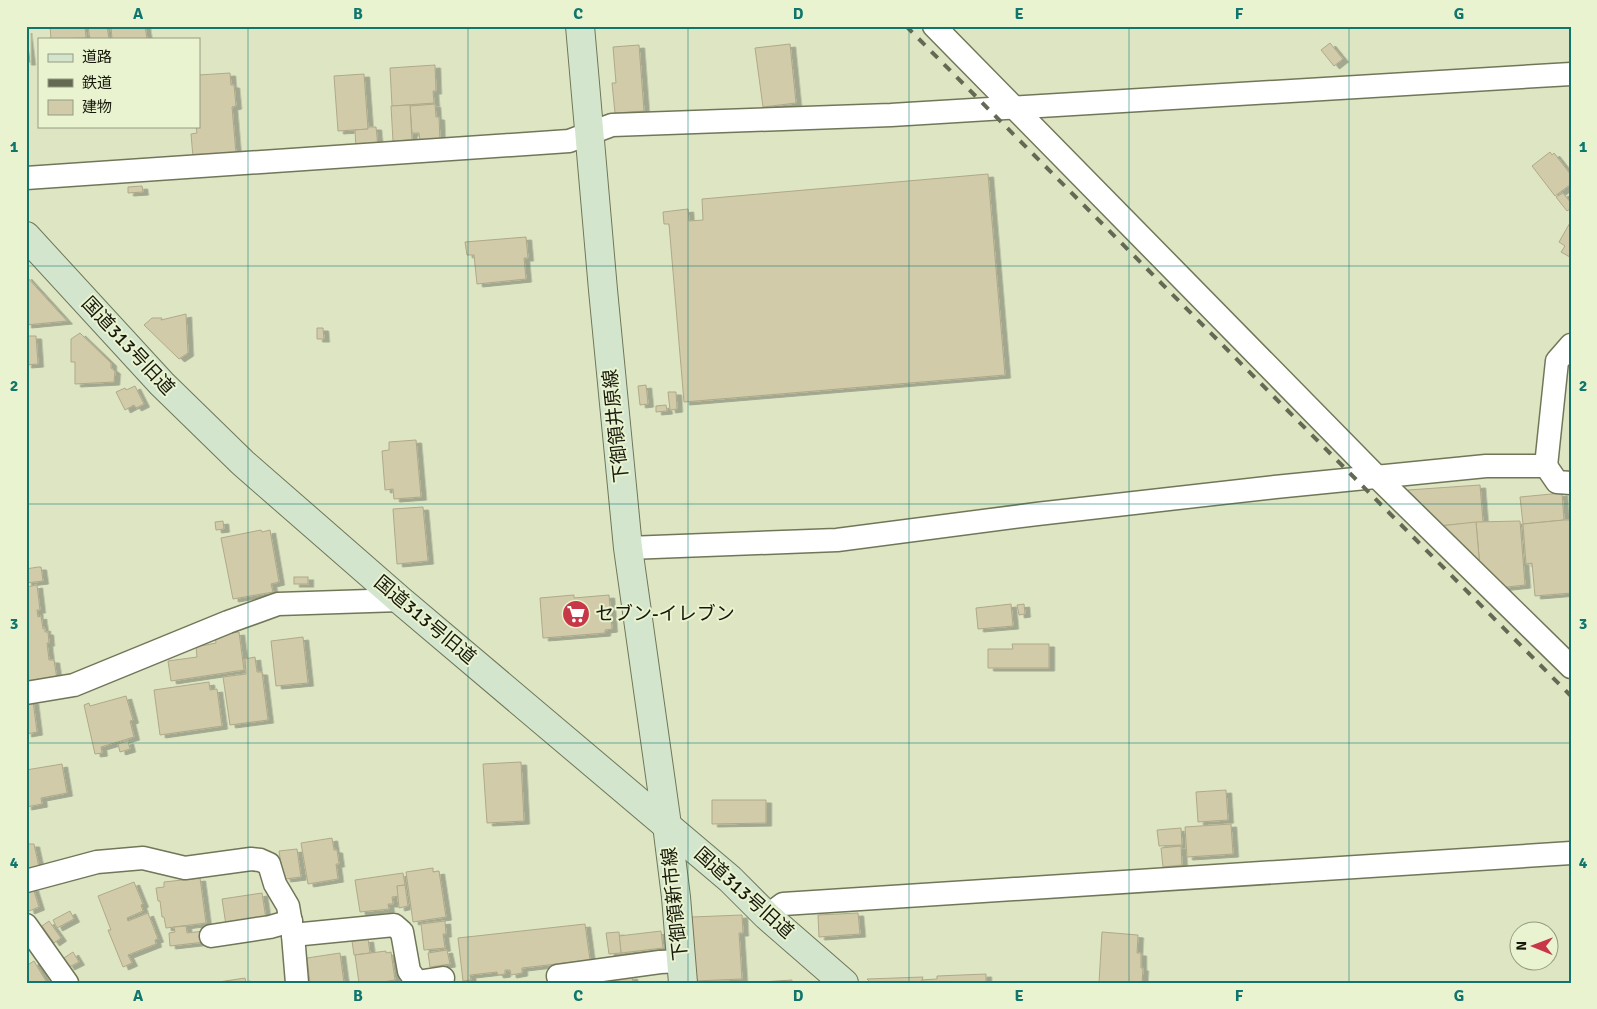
<svg xmlns="http://www.w3.org/2000/svg" width="1597" height="1009" viewBox="0 0 1597 1009" font-family="Signika,'Noto Sans JP',sans-serif">
  <style>
    .building { fill: #d1cba9; stroke: #afa988; filter: url(#shadow) }
    .lines { fill: none; stroke-linecap: round; stroke-linejoin: round }
    .street-casing { stroke: #707758; stroke-width: 25 }
    .secondary-casing { stroke: #707758; stroke-width: 30 }
    .street { stroke: #fff; stroke-width: 22 }
    .secondary { stroke: #d3e5cd; stroke-width: 28 }
    .rail { stroke: #646953; stroke-width: 4; stroke-dasharray: 9 9; stroke-linecap: butt }
    .grid { fill: none; stroke: #0f766e; stroke-width: 1; stroke-opacity: 0.55 }
    .labels { text-anchor: middle; dominant-baseline: central; stroke-width: 4; stroke-linejoin: round; paint-order: stroke }
    .street-label { font-size: 19px; fill: #16190c; stroke: #eaf3d0 }
    .poi-label { font-size: 19px; fill: #16190c; stroke: #eaf3d0; text-anchor: start }
    .neatline { fill: none; stroke: #0f766e; stroke-width: 2 }
    .grid-label { font-size: 16px; text-anchor: middle; font-weight: bold; fill: #0f766e }
  </style>
  <defs>
    <filter id="shadow"><feDropShadow dx="5.5" dy="3" stdDeviation="0" flood-color="#0004"/></filter>
  </defs>
  <rect width="100%" height="100%" fill="#dde5c3"/>
  <g class="building">
    <polygon points="50,26 85,26 86,38 51,39"/>
    <polygon points="88,26 107,26 109,39 90,39"/>
    <polygon points="111,26 145,26 147,39 112,39"/>
    <polygon points="26,30 30,62 26,62"/>
    <polygon points="1330,43 1343,59 1334,66 1321,50"/>
    <polygon points="790,44 796,103 763,107 755,48"/>
    <polygon points="639,45 644,111 615,113 612,83 616,83 613,47"/>
    <polygon points="435,65 436,91 433,91 434,103 392,106 390,68"/>
    <polygon points="230,73 231,85 234,85 236,106 232,107 236,154 193,157 191,134 197,133 196,126 199,126 199,75"/>
    <polygon points="364,74 368,129 338,131 334,76"/>
    <polygon points="435,104 436,117 439,117 440,141 420,141 419,133 412,133 410,106"/>
    <polygon points="410,105 412,140 393,141 391,106"/>
    <polygon points="368,127 376,127 378,147 356,149 355,130 368,129"/>
    <polygon points="1550,152 1552,155 1554,153 1571,175 1571,184 1555,196 1532,166"/>
    <polygon points="988,174 1005,375 684,402 669,224 664,224 663,212 688,209 689,221 703,220 702,199"/>
    <polygon points="142,186 143,192 128,193 128,187"/>
    <polygon points="1563,193 1571,203 1571,208 1567,211 1556,197"/>
    <polygon points="1571,221 1571,255 1570,257 1561,252 1565,246 1559,242"/>
    <polygon points="526,237 528,258 524,258 526,279 477,284 474,255 467,255 465,242"/>
    <polygon points="26,276 67,321 26,325"/>
    <polygon points="186,314 188,353 179,359 144,325 152,318 162,318 161,320"/>
    <polygon points="317,328 323,328 324,339 317,339"/>
    <polygon points="80,333 111,363 111,368 115,371 114,382 75,384 75,362 71,362 71,339"/>
    <polygon points="26,336 36,336 38,364 26,365"/>
    <polygon points="646,385 648,404 640,405 638,386"/>
    <polygon points="135,386 144,404 136,408 134,405 125,410 116,392 125,388 126,390"/>
    <polygon points="668,392 676,392 677,409 670,410"/>
    <polygon points="666,405 667,411 656,412 656,406"/>
    <polygon points="416,440 421,497 394,499 393,489 385,490 382,451 389,450 389,442"/>
    <polygon points="1480,485 1483,522 1439,526 1410,498 1408,490"/>
    <polygon points="1562,493 1564,520 1523,524 1520,497"/>
    <polygon points="423,507 428,561 397,564 393,509"/>
    <polygon points="1564,520 1571,520 1571,593 1535,596 1532,563 1526,564 1523,524"/>
    <polygon points="223,521 224,529 216,530 215,522"/>
    <polygon points="1520,521 1525,585 1498,588 1480,568 1476,522"/>
    <polygon points="1476,522 1480,568 1439,526"/>
    <polygon points="261,530 262,532 270,530 279,582 271,584 273,592 233,599 221,538"/>
    <polygon points="38,567 41,567 43,581 26,583 26,569"/>
    <rect x="294" y="577" width="14" height="7"/>
    <polygon points="37,585 40,610 37,610 38,617 41,616 43,629 45,628 45,632 48,632 49,643 47,643 49,660 54,660 57,679 26,683 26,587"/>
    <polygon points="574,595 574,598 609,595 612,629 605,630 605,633 543,638 540,598"/>
    <polygon points="1011,604 1013,626 978,629 976,608"/>
    <polygon points="1024,604 1025,614 1019,615 1017,605"/>
    <polygon points="239,632 244,670 171,681 168,661 197,657 196,647 216,643 215,635"/>
    <polygon points="303,637 308,683 276,686 271,641"/>
    <polygon points="1012,644 1049,644 1049,668 988,668 988,649 1013,649"/>
    <polygon points="255,657 257,672 262,672 268,720 230,725 223,677 246,674 245,659"/>
    <polygon points="209,682 210,690 217,689 222,726 160,735 154,690"/>
    <polygon points="126,696 133,720 130,721 134,737 101,747 102,753 95,754 84,705 89,703 90,706"/>
    <polygon points="33,701 37,732 26,734 26,702"/>
    <polygon points="128,741 130,749 120,752 118,744"/>
    <polygon points="521,762 524,821 487,823 483,764"/>
    <polygon points="62,764 67,793 41,798 42,804 26,807 26,770"/>
    <polygon points="1226,790 1228,820 1198,822 1196,792"/>
    <polygon points="712,800 766,800 766,823 712,824"/>
    <polygon points="1231,824 1233,854 1187,857 1185,827"/>
    <polygon points="1181,828 1182,845 1159,846 1157,830"/>
    <polygon points="332,838 334,850 337,850 339,864 336,864 338,879 308,884 301,843"/>
    <polygon points="26,844 34,844 39,867 26,868"/>
    <polygon points="1181,846 1182,865 1163,867 1161,848"/>
    <polygon points="297,849 301,877 285,879 285,876 283,876 279,851"/>
    <polygon points="433,868 433,872 439,871 446,917 413,922 406,872"/>
    <polygon points="403,873 405,885 397,886 399,896 392,897 393,904 388,904 389,909 360,912 355,880"/>
    <polygon points="200,878 206,923 166,928 164,917 162,917 160,901 158,901 156,888 164,887 164,882"/>
    <polygon points="134,882 143,904 141,905 143,911 127,918 128,921 148,913 158,939 155,940 156,944 128,955 132,963 123,967 108,930 111,930 98,896"/>
    <polygon points="405,885 408,906 399,908 397,886"/>
    <polygon points="33,888 39,907 29,911 26,901 26,890"/>
    <polygon points="262,893 266,919 226,925 222,899"/>
    <polygon points="70,911 74,919 57,928 53,920"/>
    <polygon points="858,913 860,934 819,937 818,915"/>
    <polygon points="742,915 743,933 739,933 742,979 695,981 692,917"/>
    <polygon points="49,921 61,938 54,943 42,926"/>
    <polygon points="445,921 446,934 443,934 445,948 424,950 421,924"/>
    <polygon points="585,924 590,960 522,968 522,973 511,975 510,970 505,970 505,974 498,975 497,972 470,975 471,980 463,981 458,938"/>
    <polygon points="186,926 187,933 204,931 205,942 170,946 169,933 175,932 174,927"/>
    <polygon points="661,931 663,948 621,953 619,936"/>
    <polygon points="619,932 621,953 609,954 606,933"/>
    <polygon points="1102,932 1138,935 1137,953 1141,953 1141,968 1143,968 1142,983 1099,983"/>
    <polygon points="368,939 370,953 354,955 352,941"/>
    <polygon points="447,950 450,964 430,967 428,953"/>
    <polygon points="386,951 386,953 391,952 395,980 377,983 359,983 355,955"/>
    <polygon points="73,952 79,962 69,967 64,958"/>
    <polygon points="340,953 344,983 310,983 307,958"/>
    <polygon points="34,961 47,983 26,983 26,966"/>
    <polygon points="986,974 986,983 921,983 921,980 937,979 937,976"/>
    <polygon points="632,976 633,983 595,983 595,980"/>
    <polygon points="923,977 921,983 871,983 867,979"/>
    <polygon points="245,978 246,983 212,983"/>
    <polygon points="792,980 792,983 761,983 761,982"/>
  </g>
  <g class="lines">
    <g class="street-casing">
      <g id="street">
        <polyline points="934,26 1377,477 1571,667"/>
        <polyline points="26,178 569,141 612,125 891,115 1571,74"/>
        <polyline points="1546,466 1557,482 1571,483"/>
        <polyline points="628,548 837,540 1037,514 1275,487 1486,466 1546,466 1557,361 1571,345"/>
        <polyline points="26,693 74,685 228,622 278,604 400,600"/>
        <polyline points="26,881 97,862 143,858 185,868 251,859 260,860 269,864 275,884 288,906 293,935 297,983"/>
        <polyline points="767,916 783,904 1571,853"/>
        <polyline points="26,925 67,983"/>
        <polyline points="293,935 394,925 402,932 409,971 417,982 443,978"/>
        <polyline points="211,936 270,927 291,921"/>
        <polyline points="558,976 660,962 681,961"/>
      </g>
    </g>
    <g class="secondary-casing">
      <g id="secondary">
        <polyline points="580,26 603,290 628,548 667,825 676,897 683,983"/>
        <polyline points="26,236 162,384 243,463 400,600 730,879 767,916 844,983"/>
      </g>
    </g>
    <use href="#street" class="street"/>
    <use href="#secondary" class="secondary"/>
    <polyline class="rail" points="906,26 1571,696"/>
  </g>
  <path class="grid" d="M 248,26 L 248,983M 468,26 L 468,983M 688,26 L 688,983M 909,26 L 909,983M 1129,26 L 1129,983M 1349,26 L 1349,983M 26,266 L 1571,266M 26,504 L 1571,504M 26,743 L 1571,743"/>
  <defs>
    <g id="supermarket-disc" transform="scale(1.4375)"><circle r="9.5" fill="#c83747" stroke="#eaf3d0"/><path d="M-6-5.5h2.5l.6 2H6L4.5 2H-2.5L-4.4-4H-6ZM-1.5 3.2a1.3 1.3 0 1 0 .1 0ZM3 3.2a1.3 1.3 0 1 0 .1 0Z" fill="#fff"/></g>
  </defs>
  <g fill-rule="evenodd">
    <use href="#supermarket-disc" x="576" y="614"/>
  </g>
  <g class="labels">
    <g class="street-label">
      <text transform="translate(128 346) rotate(47)">国道313号旧道</text>
      <text transform="translate(616 426) rotate(-96)">下御領井原線</text>
      <text transform="translate(425 620) rotate(40)">国道313号旧道</text>
      <text transform="translate(744 893) rotate(42)">国道313号旧道</text>
      <text transform="translate(675 904) rotate(-96)">下御領新市線</text>
    </g>
    <g class="poi-label">
      <text x="595" y="614">セブン-イレブン</text>
    </g>
  </g>
  <rect width="1597" height="1009" fill="none" stroke="#eaf3d0" stroke-width="55"/>
  <rect x="38" y="38" width="162" height="90" fill="#eaf3d0" stroke="#959c82"/>
  <rect x="48" y="54" width="25" height="8" fill="#d3e5cd" stroke="#959c82"/>
  <text x="82" y="62" font-size="15" fill="#16190c">道路</text>
  <rect x="48" y="79" width="25" height="8" fill="#646953" stroke="#959c82"/>
  <text x="82" y="88" font-size="15" fill="#16190c">鉄道</text>
  <rect x="48" y="100" width="25" height="15" fill="#d1cba9" stroke="#959c82"/>
  <text x="82" y="112" font-size="15" fill="#16190c">建物</text>
  <g transform="translate(1534 946) rotate(271)"><circle r="24" fill="#eaf3d0" stroke="#959c82"/>
  <path d="M0-4L9 19L0 12L-9 19Z" fill="#c83747"/>
  <text y="-8" font-size="14" font-weight="bold" text-anchor="middle" fill="#16190c">N</text>
  </g>
  <rect x="28" y="28" width="1542" height="954" class="neatline"/>
  <g class="grid-label">
    <text x="138" y="19">A</text>
    <text x="358" y="19">B</text>
    <text x="578" y="19">C</text>
    <text x="798" y="19">D</text>
    <text x="1019" y="19">E</text>
    <text x="1239" y="19">F</text>
    <text x="1459" y="19">G</text>
    <text x="14" y="152">1</text>
    <text x="1583" y="152">1</text>
    <text x="14" y="391">2</text>
    <text x="1583" y="391">2</text>
    <text x="14" y="629">3</text>
    <text x="1583" y="629">3</text>
    <text x="14" y="868">4</text>
    <text x="1583" y="868">4</text>
    <text x="138" y="1001">A</text>
    <text x="358" y="1001">B</text>
    <text x="578" y="1001">C</text>
    <text x="798" y="1001">D</text>
    <text x="1019" y="1001">E</text>
    <text x="1239" y="1001">F</text>
    <text x="1459" y="1001">G</text>
  </g>
</svg>
